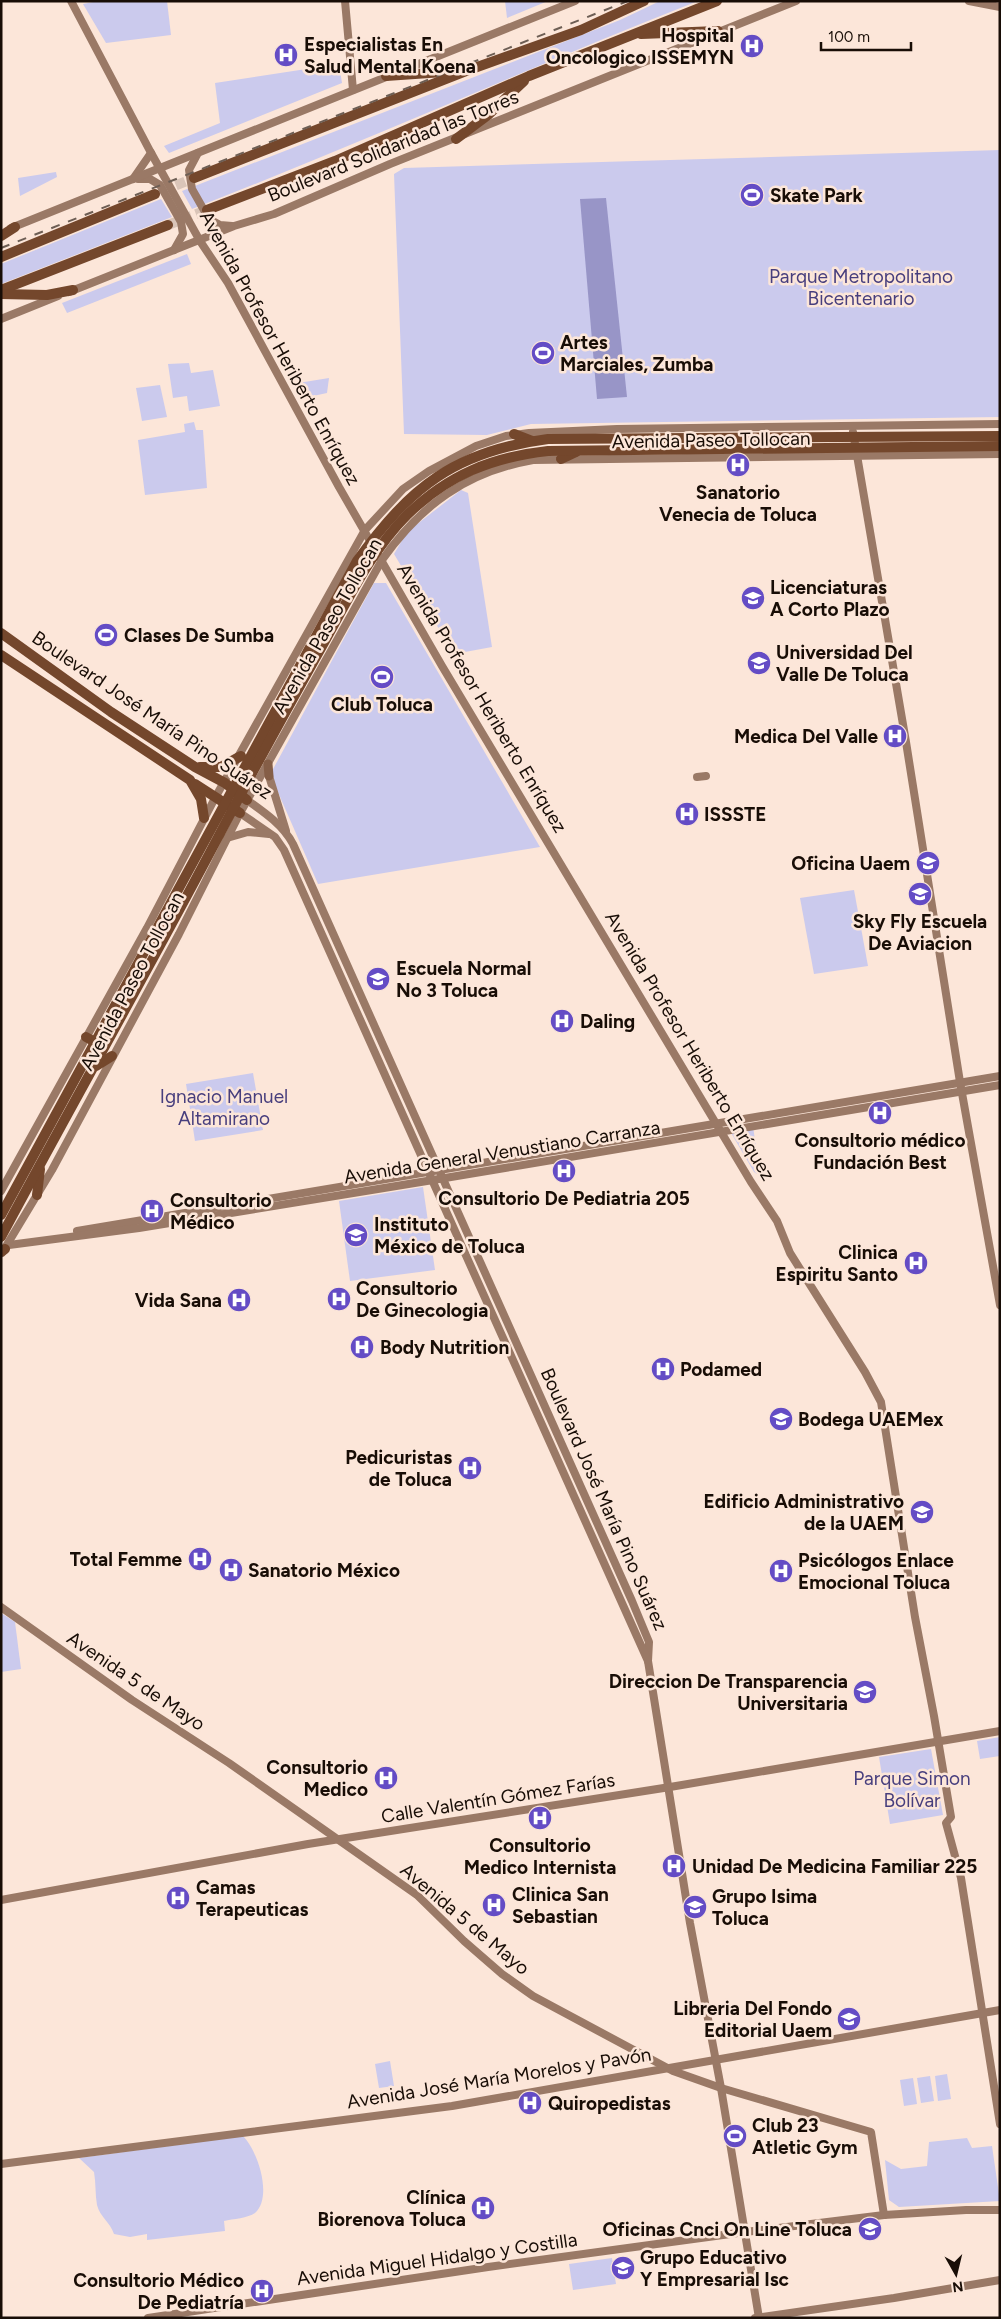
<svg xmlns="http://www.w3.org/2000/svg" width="1001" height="2319" viewBox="0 0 1001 2319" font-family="Figtree,sans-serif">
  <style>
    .green { fill: #cbcaed }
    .water { fill: #9895c7 }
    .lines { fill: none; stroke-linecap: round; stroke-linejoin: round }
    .highway-tunnel { stroke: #dac5b9; stroke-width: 10; stroke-dasharray: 10 5; stroke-linecap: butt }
    .secondary { stroke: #9a7966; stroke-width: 8 }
    .primary { stroke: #855e47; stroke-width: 9 }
    .highway { stroke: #74472c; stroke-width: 10 }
    .rail { stroke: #6d5e54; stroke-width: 2; stroke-dasharray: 9 9; stroke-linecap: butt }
    .labels { text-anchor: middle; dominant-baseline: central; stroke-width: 5; stroke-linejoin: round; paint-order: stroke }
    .poi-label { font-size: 19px; font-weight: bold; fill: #180d06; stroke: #fce6d9; text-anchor: start }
    .street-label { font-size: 19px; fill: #180d06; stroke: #fce6d9 }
    .park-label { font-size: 19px; fill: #473e7d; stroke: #fce6d9 }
  </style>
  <rect width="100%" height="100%" fill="#fce6d9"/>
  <g class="green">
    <polygon points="98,1 167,1 171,35 106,43 83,4"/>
    <polygon points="505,1 548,1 507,18"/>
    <path d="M 660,1 L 698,1 C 528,68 361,143 192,209 L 182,191 L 620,20 Z"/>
    <polygon points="339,64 342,83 169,153 164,146 220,123 215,83"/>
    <polygon points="1000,150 1000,417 531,424 487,435 404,434 394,174 404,168"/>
    <polygon points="56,172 57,177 20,196 18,178"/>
    <polygon points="161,199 172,217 1,284 1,264"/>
    <polygon points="187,254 191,264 67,313 62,303"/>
    <polygon points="189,363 191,373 213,370 220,406 189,411 187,396 173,398 168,364"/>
    <polygon points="329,378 327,393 299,399 292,384"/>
    <polygon points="160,385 167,417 142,421 136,388"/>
    <polygon points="194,422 196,430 203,430 207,488 145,495 138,440 185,432 184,424"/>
    <polygon points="461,490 468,493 492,647 454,654 394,554 407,532"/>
    <polygon points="374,583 386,583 540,847 318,884 274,783 272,771"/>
    <polygon points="854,890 868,966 814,974 800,898"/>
    <polygon points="253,1073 263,1130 195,1141 186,1084"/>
    <polygon points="753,1127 760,1171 757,1174 754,1172 730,1131"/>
    <polygon points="423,1187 435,1270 350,1281 339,1201"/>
    <polygon points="1,1613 15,1622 21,1669 1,1672"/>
    <polygon points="1000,1737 1000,1756 980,1759 977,1741"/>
    <polygon points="931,1749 943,1815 890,1824 879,1757"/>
    <polygon points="390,2061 394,2086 379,2088 375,2064"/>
    <polygon points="947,2074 951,2099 938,2101 935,2076"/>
    <polygon points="930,2076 934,2101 921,2103 917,2078"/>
    <polygon points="913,2078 917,2104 904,2106 900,2080"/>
    <path d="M 243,2136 C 258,2151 273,2197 255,2213 C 248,2218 233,2219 224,2221 L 225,2231 L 147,2240 L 147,2234 L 130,2237 L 114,2234 C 110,2222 100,2217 97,2205 C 95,2194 96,2183 94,2172 L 79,2158 Z"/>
    <polygon points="967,2138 972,2148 992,2146 1000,2201 899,2207 889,2200 885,2160 901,2169 927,2166 929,2142"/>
    <polygon points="612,2258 616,2284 573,2290 569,2264"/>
  </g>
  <polygon class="water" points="606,198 627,397 597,399 580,199"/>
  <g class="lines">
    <g class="highway-tunnel">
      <polyline points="162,191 194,178"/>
      <polyline points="168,225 207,210"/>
    </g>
    <g class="secondary">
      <polyline points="71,1 150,151 200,241 228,283 339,487 442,666 751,1182 777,1221 790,1253 865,1372 881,1402 915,1617 934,1716 951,1817 946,1823 961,1878 1000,2124"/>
      <polyline points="345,1 353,90"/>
      <polyline points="969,1 1000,7"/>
      <polyline points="198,153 189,170 192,189 209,219 220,225 232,226"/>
      <polyline points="133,179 151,153"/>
      <polyline points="138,179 150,179 160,185 181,222 183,234 174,250"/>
      <polyline points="11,228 575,1"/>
      <polyline points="69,292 234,226 274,214 390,164 796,1"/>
      <polyline points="1,319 58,296"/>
      <polyline points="853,432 906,742 960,1082 1000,1305"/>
      <polyline points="269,776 286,831"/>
      <polyline points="697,777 706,776"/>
      <path d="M 247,800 C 264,812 283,825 293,844 L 632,1601 L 649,1642 L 648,1661"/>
      <polyline points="240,813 275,837 284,850 648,1661 690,1923 721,2088 759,2318"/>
      <polyline points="227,838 248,832 269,834"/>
      <polyline points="1,1191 147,928 215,798 365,530 403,489 429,471 476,446 506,436 529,433 617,429 1000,424"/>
      <polyline points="77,1231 1000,1076"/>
      <polyline points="9,1245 139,1228 433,1180 1000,1085"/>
      <path d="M 2,1253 L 52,1170 L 179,934 L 240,813 L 382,560 C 421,505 466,472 533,460 L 1000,454"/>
      <polyline points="1,1607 132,1700 229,1763 417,1895 464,1941 502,1974 533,1996 673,2071 721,2088 871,2132 884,2215"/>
      <polyline points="1,1900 308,1844 670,1787 1000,1731"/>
      <polyline points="1,2164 452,2106 1000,2010"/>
      <polyline points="148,2318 488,2267 745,2232 884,2215 966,2210 1000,2210"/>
      <polyline points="755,2318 894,2298 1000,2280"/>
    </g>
    <polyline class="primary" points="268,764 269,776"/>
    <g class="highway">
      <polyline points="641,34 718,31"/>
      <polyline points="386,76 458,71"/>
      <polyline points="456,139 488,115 524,81"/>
      <polyline points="194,178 466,71 581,30 644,1"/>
      <polyline points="207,210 335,161 529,76 717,1"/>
      <polyline points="1,236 15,227"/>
      <polyline points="1,257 155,194"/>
      <polyline points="1,290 168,225"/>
      <polyline points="1,294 47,295 73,290"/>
      <polyline points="514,434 532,441"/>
      <polyline points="561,459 576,452"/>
      <polyline points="1,633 111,712 195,767 225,783 247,800"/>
      <polyline points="1,655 190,780 201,799 204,818"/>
      <polyline points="200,767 221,767 241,756"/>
      <polyline points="195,784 240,813"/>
      <polyline points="86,1037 95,1042"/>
      <polyline points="96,1066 112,1056"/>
      <polyline points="37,1195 40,1169"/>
      <path d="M 1,1215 L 357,561 C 410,487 455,451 548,439 L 1000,436"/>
      <path d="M 1,1237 C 75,1098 153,962 226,822 C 258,761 292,700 326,639 C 350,596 372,550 407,515 C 448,475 492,457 548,451 L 1000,446"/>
      <polyline points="1,1252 5,1249"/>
    </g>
    <polyline class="rail" points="1,248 628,1"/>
  </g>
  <defs>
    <g id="hospital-disc" transform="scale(1.25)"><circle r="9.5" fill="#644cc5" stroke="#fce6d9"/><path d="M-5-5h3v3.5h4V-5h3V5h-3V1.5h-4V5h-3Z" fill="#fff"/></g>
    <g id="stadium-disc" transform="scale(1.25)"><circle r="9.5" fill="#644cc5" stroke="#fce6d9"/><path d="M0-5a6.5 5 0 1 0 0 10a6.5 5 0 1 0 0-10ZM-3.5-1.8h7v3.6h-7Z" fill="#fff"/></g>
    <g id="university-disc" transform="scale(1.25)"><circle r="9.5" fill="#644cc5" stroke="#fce6d9"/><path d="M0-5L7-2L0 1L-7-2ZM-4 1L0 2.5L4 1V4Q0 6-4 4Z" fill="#fff"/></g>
  </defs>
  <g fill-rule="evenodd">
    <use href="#hospital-disc" x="752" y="46"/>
    <use href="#hospital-disc" x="286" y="55"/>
    <use href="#stadium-disc" x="752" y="195"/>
    <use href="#stadium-disc" x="543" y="353"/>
    <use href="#hospital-disc" x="738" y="465"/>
    <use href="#university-disc" x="753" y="598"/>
    <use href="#stadium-disc" x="106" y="635"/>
    <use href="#university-disc" x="759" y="663"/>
    <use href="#stadium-disc" x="382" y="677"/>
    <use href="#hospital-disc" x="895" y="736"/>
    <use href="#hospital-disc" x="687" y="814"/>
    <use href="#university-disc" x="928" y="863"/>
    <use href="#university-disc" x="920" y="894"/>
    <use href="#university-disc" x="378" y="979"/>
    <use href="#hospital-disc" x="562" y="1021"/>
    <use href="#hospital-disc" x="880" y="1113"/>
    <use href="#hospital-disc" x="564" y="1171"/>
    <use href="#hospital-disc" x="152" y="1211"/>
    <use href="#university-disc" x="356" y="1235"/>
    <use href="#hospital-disc" x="916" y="1263"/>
    <use href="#hospital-disc" x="339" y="1299"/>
    <use href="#hospital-disc" x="239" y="1300"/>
    <use href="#hospital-disc" x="362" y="1347"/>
    <use href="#hospital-disc" x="663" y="1369"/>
    <use href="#university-disc" x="781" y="1419"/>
    <use href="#hospital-disc" x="470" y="1468"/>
    <use href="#university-disc" x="922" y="1512"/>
    <use href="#hospital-disc" x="200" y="1559"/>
    <use href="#hospital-disc" x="231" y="1570"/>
    <use href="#hospital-disc" x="781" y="1571"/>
    <use href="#university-disc" x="865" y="1692"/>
    <use href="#hospital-disc" x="386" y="1778"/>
    <use href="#hospital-disc" x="540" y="1818"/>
    <use href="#hospital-disc" x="674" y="1866"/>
    <use href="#hospital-disc" x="178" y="1898"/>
    <use href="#hospital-disc" x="494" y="1905"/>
    <use href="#university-disc" x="695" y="1907"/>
    <use href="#university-disc" x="849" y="2019"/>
    <use href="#hospital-disc" x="530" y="2103"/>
    <use href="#stadium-disc" x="735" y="2136"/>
    <use href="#hospital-disc" x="483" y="2208"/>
    <use href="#university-disc" x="870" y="2229"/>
    <use href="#university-disc" x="623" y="2268"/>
    <use href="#hospital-disc" x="262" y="2291"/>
  </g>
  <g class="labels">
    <g class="poi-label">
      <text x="734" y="35" text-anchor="end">Hospital<tspan x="734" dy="22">Oncologico ISSEMYN</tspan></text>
      <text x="304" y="44">Especialistas En<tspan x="304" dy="22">Salud Mental Koena</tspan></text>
      <text x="770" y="195">Skate Park</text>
      <text x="560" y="342">Artes<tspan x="560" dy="22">Marciales, Zumba</tspan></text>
      <text x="738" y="492" text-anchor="middle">Sanatorio<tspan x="738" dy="22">Venecia de Toluca</tspan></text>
      <text x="770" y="587">Licenciaturas<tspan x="770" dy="22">A Corto Plazo</tspan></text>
      <text x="124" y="635">Clases De Sumba</text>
      <text x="776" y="652">Universidad Del<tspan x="776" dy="22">Valle De Toluca</tspan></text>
      <text x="382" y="704" text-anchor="middle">Club Toluca</text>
      <text x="878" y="736" text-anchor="end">Medica Del Valle</text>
      <text x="704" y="814">ISSSTE</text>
      <text x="910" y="863" text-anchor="end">Oficina Uaem</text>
      <text x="920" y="921" text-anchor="middle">Sky Fly Escuela<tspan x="920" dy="22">De Aviacion</tspan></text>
      <text x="396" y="968">Escuela Normal<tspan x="396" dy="22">No 3 Toluca</tspan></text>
      <text x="580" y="1021">Daling</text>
      <text x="880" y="1140" text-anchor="middle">Consultorio médico<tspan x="880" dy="22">Fundación Best</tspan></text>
      <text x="564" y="1198" text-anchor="middle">Consultorio De Pediatria 205</text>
      <text x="170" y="1200">Consultorio<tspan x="170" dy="22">Médico</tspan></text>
      <text x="374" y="1224">Instituto<tspan x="374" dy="22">México de Toluca</tspan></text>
      <text x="898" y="1252" text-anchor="end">Clinica<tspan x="898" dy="22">Espiritu Santo</tspan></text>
      <text x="356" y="1288">Consultorio<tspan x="356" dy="22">De Ginecologia</tspan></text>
      <text x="222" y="1300" text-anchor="end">Vida Sana</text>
      <text x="380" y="1347">Body Nutrition</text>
      <text x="680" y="1369">Podamed</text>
      <text x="798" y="1419">Bodega UAEMex</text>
      <text x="452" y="1457" text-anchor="end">Pedicuristas<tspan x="452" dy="22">de Toluca</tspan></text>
      <text x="904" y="1501" text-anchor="end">Edificio Administrativo<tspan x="904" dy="22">de la UAEM</tspan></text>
      <text x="182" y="1559" text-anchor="end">Total Femme</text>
      <text x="798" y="1560">Psicólogos Enlace<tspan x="798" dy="22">Emocional Toluca</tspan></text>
      <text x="248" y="1570">Sanatorio México</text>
      <text x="848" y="1681" text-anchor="end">Direccion De Transparencia<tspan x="848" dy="22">Universitaria</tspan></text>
      <text x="368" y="1767" text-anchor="end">Consultorio<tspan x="368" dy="22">Medico</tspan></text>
      <text x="540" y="1845" text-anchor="middle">Consultorio<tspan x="540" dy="22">Medico Internista</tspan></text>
      <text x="692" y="1866">Unidad De Medicina Familiar 225</text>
      <text x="196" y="1887">Camas<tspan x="196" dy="22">Terapeuticas</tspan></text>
      <text x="512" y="1894">Clinica San<tspan x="512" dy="22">Sebastian</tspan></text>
      <text x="712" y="1896">Grupo Isima<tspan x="712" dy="22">Toluca</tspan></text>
      <text x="832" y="2008" text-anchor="end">Libreria Del Fondo<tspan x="832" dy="22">Editorial Uaem</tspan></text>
      <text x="548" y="2103">Quiropedistas</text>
      <text x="752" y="2125">Club 23<tspan x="752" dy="22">Atletic Gym</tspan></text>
      <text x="466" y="2197" text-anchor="end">Clínica<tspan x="466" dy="22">Biorenova Toluca</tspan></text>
      <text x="852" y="2229" text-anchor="end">Oficinas Cnci On Line Toluca</text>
      <text x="640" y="2257">Grupo Educativo<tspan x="640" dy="22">Y Empresarial Isc</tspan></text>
      <text x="244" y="2280" text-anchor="end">Consultorio Médico<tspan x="244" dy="22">De Pediatría</tspan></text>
    </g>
    <g class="street-label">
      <text transform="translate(393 146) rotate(-22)">Boulevard Solidaridad las Torres</text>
      <text transform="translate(280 348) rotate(61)">Avenida Profesor Heriberto Enríquez</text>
      <text transform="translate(711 440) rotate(-1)">Avenida Paseo Tollocan</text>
      <text transform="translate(327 626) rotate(-60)">Avenida Paseo Tollocan</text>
      <text transform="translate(482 698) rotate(59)">Avenida Profesor Heriberto Enríquez</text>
      <text transform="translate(152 715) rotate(34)">Boulevard José María Pino Suárez</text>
      <text transform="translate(132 981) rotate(-62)">Avenida Paseo Tollocan</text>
      <text transform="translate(690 1046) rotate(59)">Avenida Profesor Heriberto Enríquez</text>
      <text transform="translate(502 1152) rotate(-9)">Avenida General Venustiano Carranza</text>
      <text transform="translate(604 1499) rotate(66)">Boulevard José María Pino Suárez</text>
      <text transform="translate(136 1681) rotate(34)">Avenida 5 de Mayo</text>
      <text transform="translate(498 1798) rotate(-9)">Calle Valentín Gómez Farías</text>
      <text transform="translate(465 1919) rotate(40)">Avenida 5 de Mayo</text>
      <text transform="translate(499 2078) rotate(-9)">Avenida José María Morelos y Pavón</text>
      <text transform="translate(437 2259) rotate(-8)">Avenida Miguel Hidalgo y Costilla</text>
    </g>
    <g class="park-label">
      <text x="861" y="276">Parque Metropolitano<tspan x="861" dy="22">Bicentenario</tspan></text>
      <text x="224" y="1096">Ignacio Manuel<tspan x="224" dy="22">Altamirano</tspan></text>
      <text x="912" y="1778">Parque Simon<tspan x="912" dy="22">Bolívar</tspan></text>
    </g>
  </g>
  <rect width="1001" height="2319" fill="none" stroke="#180d06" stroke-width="5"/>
  <g transform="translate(956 2274) rotate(172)" stroke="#fce6d9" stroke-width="4" paint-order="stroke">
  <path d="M0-4L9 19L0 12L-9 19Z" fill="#180d06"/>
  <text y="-8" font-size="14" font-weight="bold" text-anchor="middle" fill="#180d06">N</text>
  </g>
  <path d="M821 42v8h90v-8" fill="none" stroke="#180d06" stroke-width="2.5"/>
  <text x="828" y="42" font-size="15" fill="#180d06" stroke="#fce6d9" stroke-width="4" paint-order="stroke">100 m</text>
</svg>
